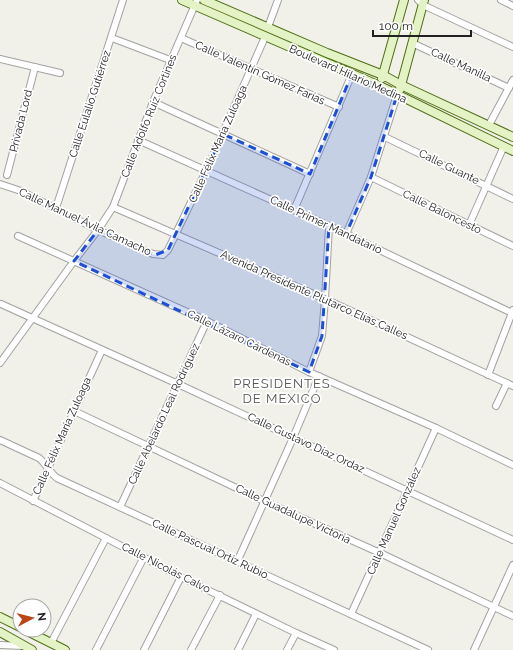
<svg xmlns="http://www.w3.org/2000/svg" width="513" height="650" viewBox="0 0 513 650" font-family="Raleway,sans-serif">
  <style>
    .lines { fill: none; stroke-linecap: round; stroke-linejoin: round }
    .street-casing { stroke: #a2a2a2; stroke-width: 8 }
    .secondary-casing { stroke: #4c6e13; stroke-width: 10 }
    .street { stroke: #fff; stroke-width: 6 }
    .secondary { stroke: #e4f3c5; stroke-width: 8 }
    .marked { fill: #1d4ed8; fill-opacity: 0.2; stroke: #1d4ed8; stroke-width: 3; stroke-dasharray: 8 5; stroke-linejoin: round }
    .labels { text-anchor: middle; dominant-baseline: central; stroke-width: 3.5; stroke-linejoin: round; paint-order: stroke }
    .street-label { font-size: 11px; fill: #212121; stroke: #fff }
    .quarter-label { font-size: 13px; letter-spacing: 1px; fill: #545454; stroke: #fff }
  </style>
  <rect width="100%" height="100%" fill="#f1f0e9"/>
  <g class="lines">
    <g class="street-casing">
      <g id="street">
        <polyline points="418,0 423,5 513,47"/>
        <polyline points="501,0 513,6"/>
        <polyline points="268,27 278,0"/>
        <polyline points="112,38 170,60"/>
        <polyline points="181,38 339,107"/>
        <polyline points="412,43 509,88"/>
        <polyline points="0,59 60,73"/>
        <polyline points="153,102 310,174"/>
        <polyline points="489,125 513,80"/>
        <polyline points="385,137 513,199"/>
        <polyline points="138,140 329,226 512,313"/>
        <polyline points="7,175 35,67"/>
        <polyline points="371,177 513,246"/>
        <polyline points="0,184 21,191 98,230 153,254 163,255 168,250 206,171 265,37"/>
        <polyline points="113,207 325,299 513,386"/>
        <polyline points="56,208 123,0"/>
        <polyline points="294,210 352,74"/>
        <polyline points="469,225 504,146"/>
        <polyline points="346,234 371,177 397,95"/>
        <polyline points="18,236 207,321 309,372 436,428 513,465"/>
        <polyline points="1,304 178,384 513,540"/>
        <polyline points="0,363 74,261 98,230 113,207 153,102 197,0"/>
        <polyline points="309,372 322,336 325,299 329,226"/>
        <polyline points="488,375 513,310"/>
        <polyline points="496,406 507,383"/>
        <polyline points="74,411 264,501 380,553 513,616"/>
        <path d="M 0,440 L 39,458 C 46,464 50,473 57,478 L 428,650"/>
        <polyline points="0,483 181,577 296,633 334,650"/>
        <polyline points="33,501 102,350"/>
        <polyline points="120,507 207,321"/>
        <polyline points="237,562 293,438 319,376"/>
        <polyline points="351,614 436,428"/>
        <polyline points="51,643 106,538"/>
        <polyline points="0,645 24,646"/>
        <polyline points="96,650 144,557"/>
        <polyline points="144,650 181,577"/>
        <polyline points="191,650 220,595"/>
        <polyline points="238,650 256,614"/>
        <polyline points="287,650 296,633"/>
        <polyline points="474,650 513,565"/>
      </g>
    </g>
    <g class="secondary-casing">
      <g id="secondary">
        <polyline points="182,0 380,86 513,151"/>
        <polyline points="204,0 327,53 383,75 401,85 513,137"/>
        <polyline points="382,78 404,0"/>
        <polyline points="400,89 424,0"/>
        <polyline points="0,617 20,627"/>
        <polyline points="25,630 65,650"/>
        <polyline points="0,632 32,650"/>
      </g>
    </g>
    <use href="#street" class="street"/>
    <use href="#secondary" class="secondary"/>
  </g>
  <path class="marked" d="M 352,74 L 397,95 L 371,177 L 346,234 L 329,226 L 322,336 L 309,372 L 74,261 L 98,230 L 155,255 L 168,250 L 223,134 L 310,174 Z"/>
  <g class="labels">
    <g class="street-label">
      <text transform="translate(461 65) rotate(25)">Calle Manilla</text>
      <text transform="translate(260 73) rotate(24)">Calle Valentín Gómez Farías</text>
      <text transform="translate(348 74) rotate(24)">Boulevard Hilario Medina</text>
      <text transform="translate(90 104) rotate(-72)">Calle Eulalio Gutiérrez</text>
      <text transform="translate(149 116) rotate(-68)">Calle Adolfo Ruíz Cortines</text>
      <text transform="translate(21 121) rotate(-76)">Privada Lord</text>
      <text transform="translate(218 144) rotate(-66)">Calle Félix María Zuloaga</text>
      <text transform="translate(449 167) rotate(26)">Calle Guante</text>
      <text transform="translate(442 212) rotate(26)">Calle Baloncesto</text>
      <text transform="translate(85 222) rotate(25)">Calle Manuel Ávila Camacho</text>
      <text transform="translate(326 225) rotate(25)">Calle Primer Mandatario</text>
      <text transform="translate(314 295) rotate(24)">Avenida Presidente Plutarco Elías Calles</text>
      <text transform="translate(239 338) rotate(26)">Calle Lázaro Cárdenas</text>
      <text transform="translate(164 414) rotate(-65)">Calle Abelardo Leal Rodríguez</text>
      <text transform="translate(62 436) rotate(-66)">Calle Félix María Zuloaga</text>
      <text transform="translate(306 443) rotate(25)">Calle Gustavo Díaz Ordaz</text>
      <text transform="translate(293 514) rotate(25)">Calle Guadalupe Victoria</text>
      <text transform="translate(394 521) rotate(-66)">Calle Manuel González</text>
      <text transform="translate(210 549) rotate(25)">Calle Pascual Ortiz Rubio</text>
      <text transform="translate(166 568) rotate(27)">Calle Nicolás Calvo</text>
    </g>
    <g class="quarter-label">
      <text x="282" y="383">PRESIDENTES<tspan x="282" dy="15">DE MEXICO</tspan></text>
    </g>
  </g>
  <g transform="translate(32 618) rotate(83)"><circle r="19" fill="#ffffff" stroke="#a6a6a6"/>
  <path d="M0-3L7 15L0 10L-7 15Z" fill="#bb4418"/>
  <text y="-6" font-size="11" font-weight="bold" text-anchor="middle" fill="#212121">N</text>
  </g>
  <path d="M373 30v6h98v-6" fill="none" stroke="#212121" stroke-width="2"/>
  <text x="379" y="30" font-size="12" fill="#212121" stroke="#ffffff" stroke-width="3" paint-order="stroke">100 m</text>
</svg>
